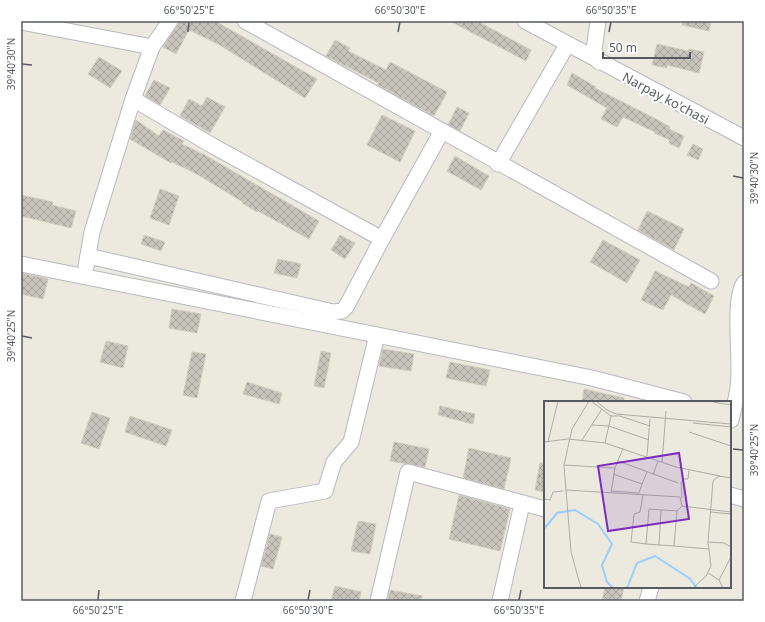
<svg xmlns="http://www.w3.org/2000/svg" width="765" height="622" viewBox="0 0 765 622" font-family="'Noto Sans',sans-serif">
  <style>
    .building { fill: url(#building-cross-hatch); stroke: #d1ccbc }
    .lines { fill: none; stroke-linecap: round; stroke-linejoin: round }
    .minor-casing { stroke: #b6b9bf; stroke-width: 17 }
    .minor { stroke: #fff; stroke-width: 15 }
    .ticks { fill: none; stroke: #575b61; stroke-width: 1.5 }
    .labels { text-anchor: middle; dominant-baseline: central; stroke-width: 4; stroke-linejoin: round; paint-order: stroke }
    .street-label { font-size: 13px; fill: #575b61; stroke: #fff }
    .inset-river { fill: none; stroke: #9bceff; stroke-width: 2 }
    .inset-road { fill: none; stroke: #acada8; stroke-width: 1 }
    .view { fill: #7b2cbf; fill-opacity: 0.15; stroke: #7b2cbf; stroke-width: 2 }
    .inset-edge { fill: none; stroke: #575b61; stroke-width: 2 }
    .neatline { fill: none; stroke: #575b61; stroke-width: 1.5 }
    .ticks-label { font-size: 10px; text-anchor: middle; fill: #575b61 }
  </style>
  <defs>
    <pattern id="building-cross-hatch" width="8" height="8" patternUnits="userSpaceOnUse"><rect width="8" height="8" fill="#c7c4bb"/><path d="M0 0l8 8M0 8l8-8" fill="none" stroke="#a4a29b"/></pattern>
  </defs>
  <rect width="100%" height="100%" fill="#eceade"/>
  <g class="building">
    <polygon points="179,21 215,21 317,79 305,98 218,44 189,30 176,54 163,47 177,26"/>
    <polygon points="450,21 477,21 531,50 526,61"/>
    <polygon points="683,21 711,21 709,31 682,25"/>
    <polygon points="335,40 350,48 348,51 386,70 390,62 447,92 434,116 378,85 379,83 326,56"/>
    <polygon points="657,44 688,51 689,49 704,52 699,73 667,65 667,68 652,65"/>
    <polygon points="99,57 122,71 110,88 88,74"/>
    <polygon points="572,73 596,87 595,88 656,119 670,127 669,129 684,136 679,148 669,143 670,140 654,133 655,132 623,117 617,127 601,119 607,108 567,85"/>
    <polygon points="154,80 170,88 160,105 145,96"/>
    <polygon points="207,97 225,107 210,133 180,116 189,99 202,106"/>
    <polygon points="457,107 469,113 460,131 448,125"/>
    <polygon points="382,115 415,131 400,162 367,145"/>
    <polygon points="136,120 159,136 163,130 184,141 182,144 205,155 319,221 309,239 258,211 257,212 242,203 243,202 195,173 172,162 171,163 130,139"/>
    <polygon points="693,144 703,149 698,160 687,155"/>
    <polygon points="455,156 489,176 481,190 447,171"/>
    <polygon points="160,189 179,196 169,225 150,218"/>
    <polygon points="21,195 53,202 52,205 76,211 71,228 21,216"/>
    <polygon points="647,211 684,229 674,250 638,230"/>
    <polygon points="144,235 165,242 161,251 141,244"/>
    <polygon points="340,235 355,243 345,259 331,250"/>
    <polygon points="603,240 640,260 627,283 590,262"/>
    <polygon points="278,259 301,264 297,278 274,273"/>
    <polygon points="655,271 689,287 691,283 714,296 705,314 671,295 663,310 641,300"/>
    <polygon points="21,273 48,279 43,299 21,294"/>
    <polygon points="172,309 201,314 197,333 169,328"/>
    <polygon points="106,341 128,346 123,368 100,362"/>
    <polygon points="383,349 414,354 411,371 379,366"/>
    <polygon points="321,351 331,353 324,388 314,386"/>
    <polygon points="192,352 206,354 197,398 183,395"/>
    <polygon points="450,362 490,370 486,386 446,378"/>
    <polygon points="247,382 282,393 279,404 243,394"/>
    <polygon points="584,389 624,398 624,402 582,402"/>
    <polygon points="440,406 475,414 473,424 438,415"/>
    <polygon points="92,412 110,418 99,449 81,443"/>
    <polygon points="130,416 172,430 166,446 125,432"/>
    <polygon points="394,442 429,449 425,467 390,461"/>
    <polygon points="469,448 511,458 504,489 463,478"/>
    <polygon points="540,463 545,463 545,492 535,490"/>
    <polygon points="459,495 510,509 500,551 449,539"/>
    <polygon points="358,521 376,524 370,554 351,551"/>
    <polygon points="270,534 282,537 273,569 261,566"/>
    <polygon points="335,586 361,592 359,601 331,601"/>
    <polygon points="605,587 624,587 621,601 602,601"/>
    <polygon points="390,590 422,596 421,601 388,599"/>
  </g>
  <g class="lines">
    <g class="minor-casing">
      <g id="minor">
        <path d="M 245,21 C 400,108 555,195 711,281"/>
        <polyline points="525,21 744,138"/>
        <polyline points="598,21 594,50 599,62"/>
        <polyline points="21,22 152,47"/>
        <polyline points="133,99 213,146 382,239 442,131"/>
        <polyline points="498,164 567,45"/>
        <polyline points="88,256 333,312 342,311 346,307 382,239"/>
        <polyline points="21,264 592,378 684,402"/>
        <polyline points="86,267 92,232 133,99 152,47 170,21"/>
        <path d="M 731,420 C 733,409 737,398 738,387 C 742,363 732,300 744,283"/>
        <polyline points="730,495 744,499"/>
        <polyline points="243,601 269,501 325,491 334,462 351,442 377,335"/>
        <polyline points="378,601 408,472 545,509"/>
        <polyline points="500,601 522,504"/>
        <polyline points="647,601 651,587"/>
      </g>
    </g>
    <use href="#minor" class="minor"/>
  </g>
  <path class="ticks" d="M 188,32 L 189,22M 398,32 L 400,22M 609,32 L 611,22M 22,64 L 32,65M 733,176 L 743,178M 22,336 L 32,338M 733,449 L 743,450M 98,600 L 99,590M 308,600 L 310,590M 519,600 L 521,590"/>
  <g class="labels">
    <g class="street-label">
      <text transform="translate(666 98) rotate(28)">Narpay ko'chasi</text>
    </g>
  </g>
  <g transform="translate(544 401)">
    <rect width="187" height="187" fill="#eceade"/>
    <path class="inset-river" d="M 0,128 L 13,112 L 31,109 L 54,123 L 68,143 L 58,164 L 63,181 L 69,187M 83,187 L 93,162 L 111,155 L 145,177 L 153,187"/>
    <path class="inset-road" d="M 47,0 L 67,15 L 76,15 L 106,25M 52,0 L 63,9 L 72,13 L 187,23M 169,1 L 187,4M 149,22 L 187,26M 48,24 L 65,25 L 105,39M 145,31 L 187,45M 38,39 L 58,8M 0,41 L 24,38 L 61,42 L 132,66 L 176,75M 4,41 L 14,0M 61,42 L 67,15M 103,55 L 106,18M 74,60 L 134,82M 118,61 L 122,10M 20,64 L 71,67M 69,73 L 98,83 L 103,71M 109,74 L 114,60M 22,89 L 136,96 L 138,105 L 133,110 L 130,145 L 165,148M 67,90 L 95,92 L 98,83M 67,92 L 71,67 L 79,47M 99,94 L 96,111 L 90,113 L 87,141 L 102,143 L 105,108 L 133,110M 138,97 L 137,82 L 139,78 L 144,78 L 145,69M 0,98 L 6,99 L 9,91 L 19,90M 138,105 L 187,111M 167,111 L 187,113M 164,141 L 180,142 L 187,146M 102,143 L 130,145M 115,144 L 117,109M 164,172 L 175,179 L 179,187M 175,179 L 187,156M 37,187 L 27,151 L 20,64 L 28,28 L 45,0M 149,187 L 162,175 L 167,165 L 164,141 L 169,80 L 175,75 L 187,77"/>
    <path class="view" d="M 135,52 L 145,118 L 64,130 L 54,65 Z"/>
    <rect width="187" height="187" class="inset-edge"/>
  </g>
  <rect width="765" height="622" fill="none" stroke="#ffffff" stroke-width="44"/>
  <path d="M603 52v6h87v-6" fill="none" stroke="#575b61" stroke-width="2"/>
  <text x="609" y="52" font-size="12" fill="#575b61" stroke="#ffffff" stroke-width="3" paint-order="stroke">50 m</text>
  <rect x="22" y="22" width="721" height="578" class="neatline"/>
  <g class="ticks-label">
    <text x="189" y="14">66°50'25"E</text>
    <text x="400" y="14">66°50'30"E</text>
    <text x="611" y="14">66°50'35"E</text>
    <text transform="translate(11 64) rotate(-90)" y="4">39°40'30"N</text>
    <text transform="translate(754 178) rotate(-90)" y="4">39°40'30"N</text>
    <text transform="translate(11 336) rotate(-90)" y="4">39°40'25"N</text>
    <text transform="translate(754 450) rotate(-90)" y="4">39°40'25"N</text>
    <text x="98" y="614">66°50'25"E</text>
    <text x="308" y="614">66°50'30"E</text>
    <text x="519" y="614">66°50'35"E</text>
  </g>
</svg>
